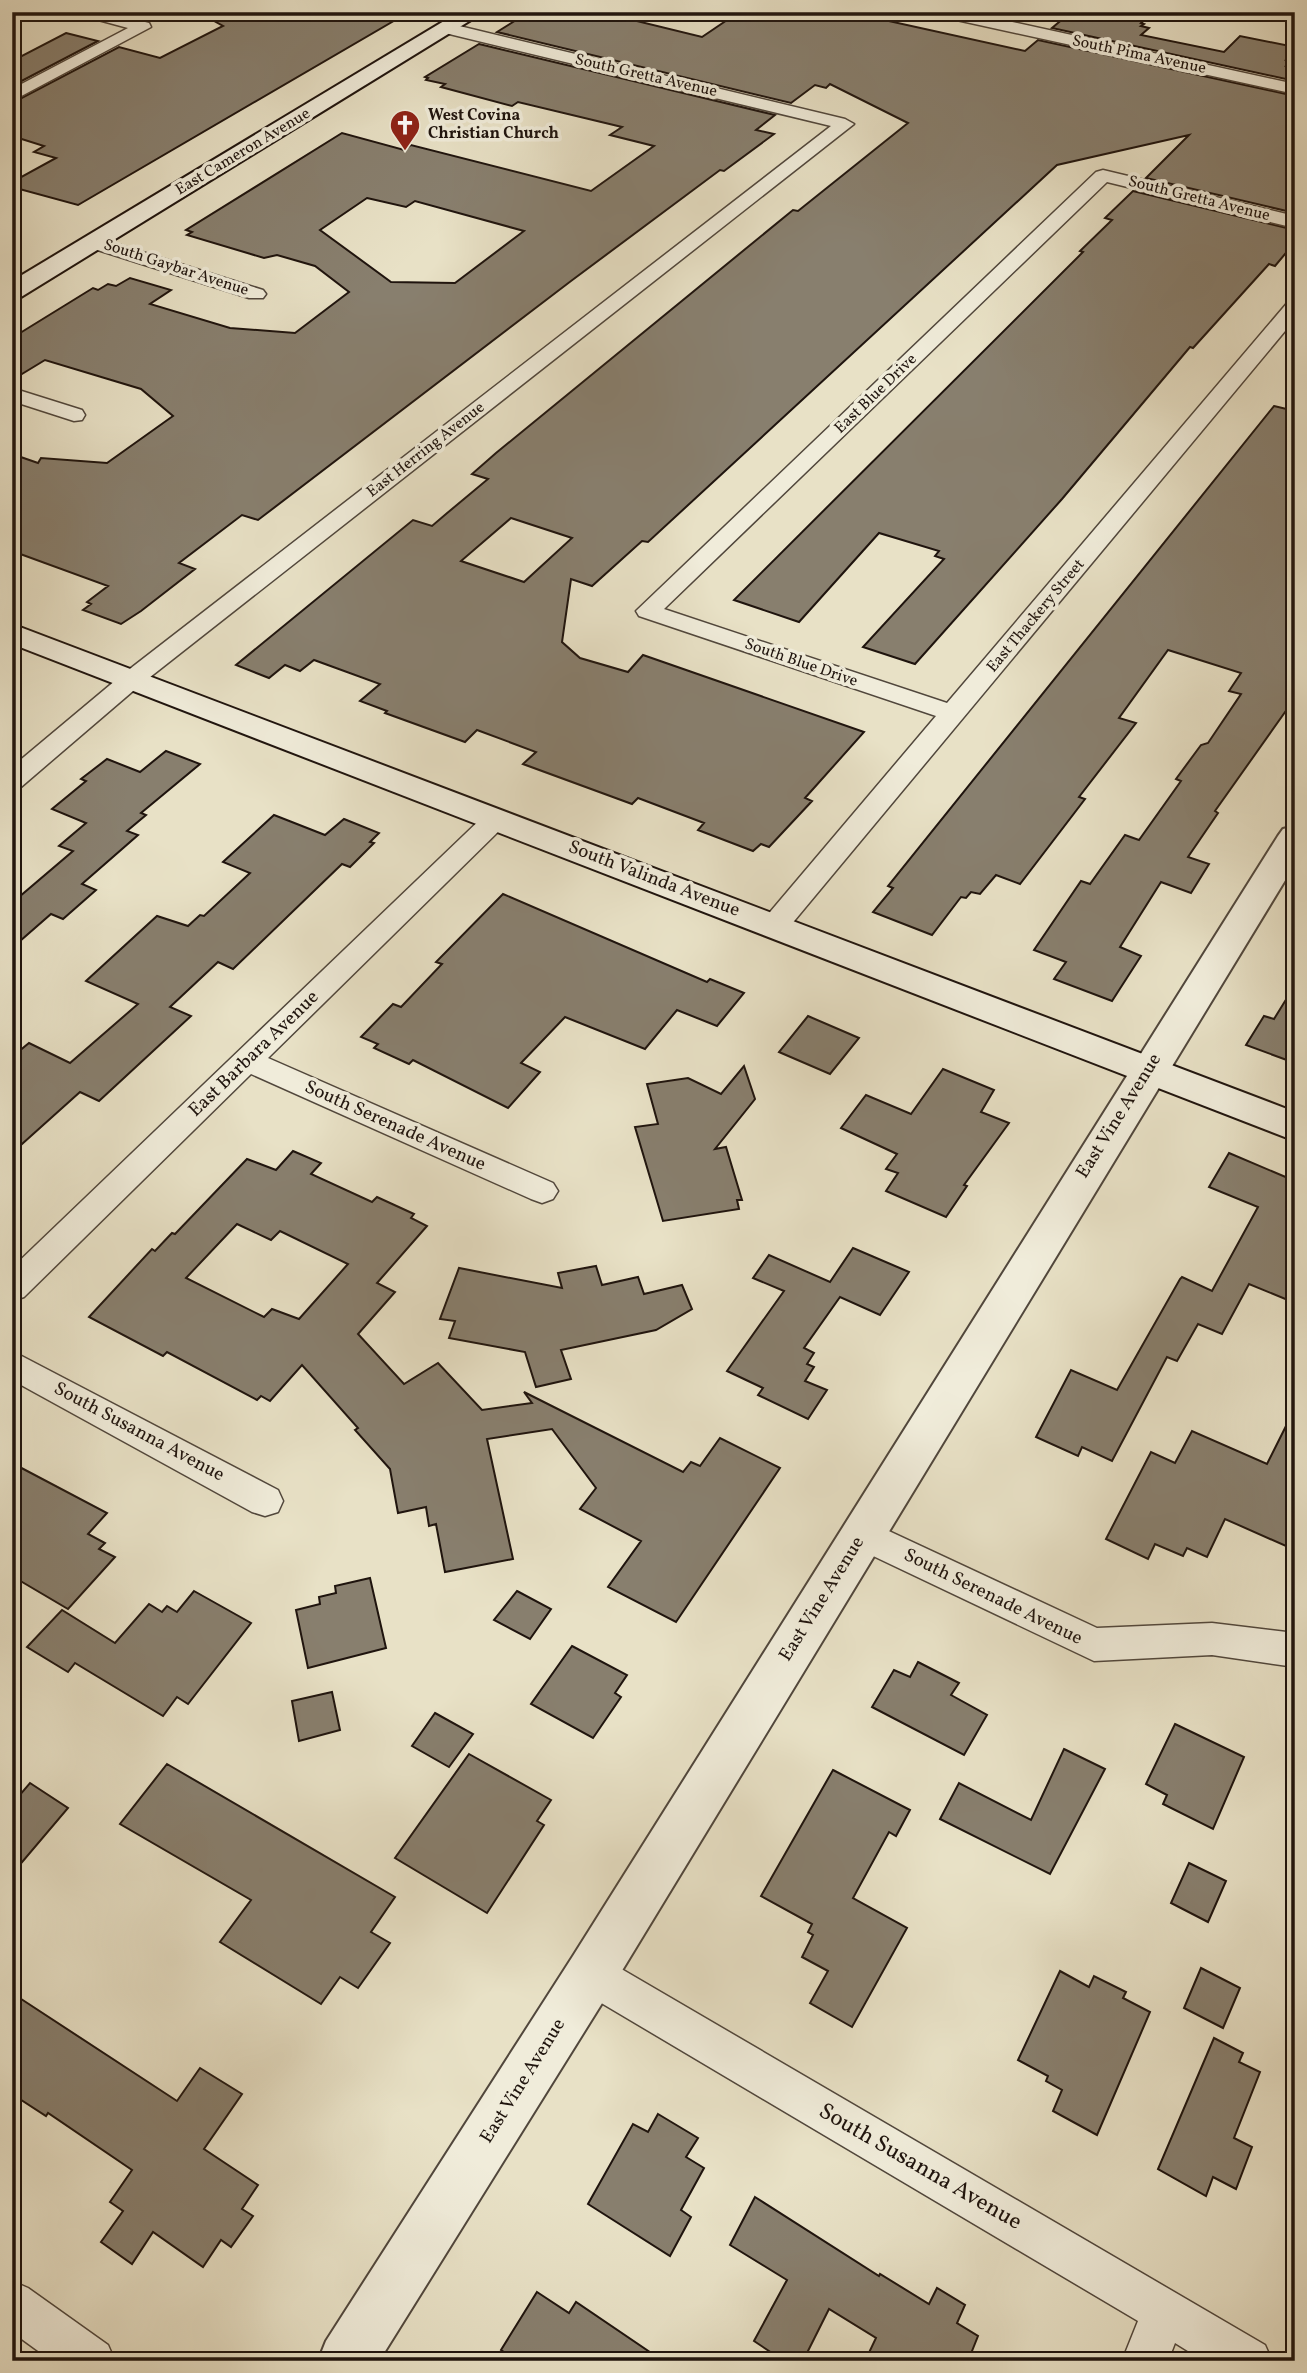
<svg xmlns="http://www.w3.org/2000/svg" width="1307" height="2373" viewBox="0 0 1307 2373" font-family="Vollkorn,serif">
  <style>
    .building { fill: #887f6e; stroke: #1f140e; stroke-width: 2; fill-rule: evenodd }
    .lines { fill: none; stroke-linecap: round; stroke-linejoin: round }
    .minor-casing { stroke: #51473c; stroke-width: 3 }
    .tertiary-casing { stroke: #51473c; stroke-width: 4 }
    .secondary-casing { stroke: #1f140e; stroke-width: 4 }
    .minor { fill: #f0ecda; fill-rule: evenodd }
    .tertiary { fill: #f0ecda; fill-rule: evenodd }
    .secondary { fill: #f0ecda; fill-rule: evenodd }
    .labels { text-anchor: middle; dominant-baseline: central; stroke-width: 7; stroke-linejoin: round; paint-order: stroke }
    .far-street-label { font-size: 16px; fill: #1f140e; stroke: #f0ecda }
    .far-poi-label { font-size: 16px; font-weight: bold; fill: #1f140e; stroke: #f0ecda; text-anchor: start }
    .street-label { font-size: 19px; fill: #1f140e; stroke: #f0ecda }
    .near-street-label { font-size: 23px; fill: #1f140e; stroke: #f0ecda }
  </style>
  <rect width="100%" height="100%" fill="#e8e1c6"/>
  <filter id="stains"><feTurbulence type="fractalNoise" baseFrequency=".00286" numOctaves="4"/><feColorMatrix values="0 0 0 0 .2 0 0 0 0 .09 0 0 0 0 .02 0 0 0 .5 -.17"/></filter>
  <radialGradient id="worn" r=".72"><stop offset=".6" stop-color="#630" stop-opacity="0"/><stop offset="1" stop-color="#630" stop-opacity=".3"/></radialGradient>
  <g class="building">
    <polygon points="198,12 409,12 78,205 12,187 12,182 56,158 34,152 44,146 12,136 12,103 119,47 160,58 223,26"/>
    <path d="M 529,12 L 600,12 L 702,37 L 739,12 L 848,12 L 1025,51 L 1038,40 L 1295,96 L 1295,213 L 1146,178 L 1189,135 L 1057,165 L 648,542 L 642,541 L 592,586 L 571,579 L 562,642 L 580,658 L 628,672 L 643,655 L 864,732 L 805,798 L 812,801 L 769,847 L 761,844 L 753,851 L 698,830 L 704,823 L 638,798 L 632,804 L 523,764 L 536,752 L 477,730 L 465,742 L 385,713 L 387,711 L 360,701 L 380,684 L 314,660 L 300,671 L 285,665 L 269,678 L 236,665 L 413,520 L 432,526 L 446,514 L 488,479 L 472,474 L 496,453 L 793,210 L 798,211 L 908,123 L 830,84 L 826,88 L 815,85 L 791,103 L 497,32 ZM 511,518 L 572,538 L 524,582 L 461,561 Z"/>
    <polygon points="1071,12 1154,12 1141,23 1144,24 1141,26 1149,28 1141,35 1224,52 1240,36 1295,47 1295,51 1286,60 1291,61 1286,66 1295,68 1295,81 1052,28"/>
    <polygon points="66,33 98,41 12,86 12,61"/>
    <path d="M 479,44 L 775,115 L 756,130 L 774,134 L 724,171 L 720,170 L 571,281 L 258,520 L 242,515 L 179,563 L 195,569 L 141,611 L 121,624 L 83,610 L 91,604 L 87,602 L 108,586 L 12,551 L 12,454 L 38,463 L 41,458 L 107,463 L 173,416 L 141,389 L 45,360 L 12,380 L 12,338 L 93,288 L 98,290 L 108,284 L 116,286 L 130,278 L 171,290 L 150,304 L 230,328 L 295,333 L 349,292 L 315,266 L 277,255 L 264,258 L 187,235 L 192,232 L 186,230 L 342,133 L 404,150 L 411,145 L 591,191 L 654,146 L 610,135 L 622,127 L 518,102 L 512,106 L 441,87 L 445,84 L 426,80 L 428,78 L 425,77 ZM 367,198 L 406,207 L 415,201 L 524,231 L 455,283 L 391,282 L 320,230 Z"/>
    <polygon points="1133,191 1295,230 1295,242 1275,266 1269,264 1193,348 1190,347 1062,499 915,664 863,647 944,559 935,556 939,551 879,533 799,622 734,600 1083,252 1080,251 1112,220 1105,218"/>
    <polygon points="1274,406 1295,411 1295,698 1215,811 1218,813 1188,857 1209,864 1191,893 1161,882 1120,947 1141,956 1112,1001 1054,979 1066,962 1034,950 1081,881 1090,884 1125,835 1139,840 1181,781 1176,779 1201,745 1208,743 1241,694 1229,691 1241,673 1168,650 1119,718 1136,723 1079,797 1085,799 1020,884 996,875 980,894 971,892 966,898 961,897 932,935 873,912 893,888 888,886"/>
    <polygon points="166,751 200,764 141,813 146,815 127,831 138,835 82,884 96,890 63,919 51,914 12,948 12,903 73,851 59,846 86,823 52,809 86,781 81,779 107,759 140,772"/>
    <polygon points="274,815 325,835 344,819 379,833 370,842 374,843 350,867 342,864 233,969 218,962 170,1007 191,1016 99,1101 80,1092 12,1153 12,1057 29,1043 70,1063 138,1004 86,981 157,916 188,926 200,915 204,916 250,873 223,862"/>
    <polygon points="503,894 707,982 710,979 744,993 717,1026 677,1010 645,1049 565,1017 521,1063 540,1072 508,1108 413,1060 409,1064 374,1048 378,1044 361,1037 393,1004 401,1007 442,964 436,962"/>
    <polygon points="1295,985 1295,1063 1246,1045 1264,1016 1274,1019"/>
    <polygon points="808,1016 859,1038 830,1074 779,1052"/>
    <polygon points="744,1066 755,1099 715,1149 726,1147 742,1200 737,1200 739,1209 663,1221 635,1127 658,1124 647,1084 688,1078 721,1094"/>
    <polygon points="943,1069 994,1090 981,1112 1009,1123 964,1185 967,1186 946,1217 886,1191 898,1173 886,1169 897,1154 841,1128 866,1095 911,1114"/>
    <path d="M 293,1151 L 321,1163 L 311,1174 L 372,1202 L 377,1197 L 414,1214 L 411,1218 L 427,1226 L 377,1283 L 395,1292 L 358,1334 L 404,1384 L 438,1363 L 482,1410 L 532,1403 L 524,1392 L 683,1472 L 691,1462 L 700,1466 L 720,1438 L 780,1468 L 676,1622 L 608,1587 L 641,1541 L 580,1509 L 596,1488 L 552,1429 L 487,1439 L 513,1559 L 445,1572 L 436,1524 L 429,1526 L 426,1507 L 398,1513 L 390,1469 L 355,1430 L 358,1428 L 302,1365 L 270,1401 L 261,1396 L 257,1400 L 167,1352 L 163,1356 L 89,1317 L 152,1249 L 155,1251 L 172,1233 L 175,1234 L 247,1159 L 276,1170 ZM 237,1224 L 271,1240 L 280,1231 L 348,1264 L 299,1319 L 272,1309 L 264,1317 L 186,1278 Z"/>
    <polygon points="1229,1153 1295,1181 1295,1303 1249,1284 1222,1334 1198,1324 1177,1361 1167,1357 1112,1461 1082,1447 1078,1456 1036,1437 1071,1370 1117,1390 1180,1279 1182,1277 1212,1291 1258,1207 1209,1187"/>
    <polygon points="853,1248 909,1272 880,1315 840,1297 804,1348 814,1353 807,1364 814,1367 805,1381 827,1390 808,1419 758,1395 763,1388 727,1371 784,1291 753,1278 769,1255 830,1282"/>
    <polygon points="596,1266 602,1285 638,1277 644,1294 682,1285 692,1309 656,1330 561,1350 571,1379 536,1387 525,1352 449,1338 455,1321 440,1319 459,1268 562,1288 558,1273"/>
    <polygon points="1295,1408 1295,1550 1225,1519 1207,1557 1187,1548 1183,1556 1155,1544 1148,1559 1106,1539 1151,1452 1175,1463 1192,1431 1267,1464"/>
    <polygon points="12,1463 107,1513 88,1534 105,1543 99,1549 115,1557 68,1609 12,1576"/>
    <polygon points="370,1578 386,1648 308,1668 296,1610 320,1604 319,1597 336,1593 335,1586"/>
    <polygon points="194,1591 251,1623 188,1704 177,1697 163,1716 75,1663 68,1672 27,1647 62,1610 115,1643 149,1604 162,1612 167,1606 177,1612"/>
    <polygon points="517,1591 551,1609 530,1639 494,1620"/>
    <polygon points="572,1646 627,1675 615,1693 621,1697 593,1738 531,1704"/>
    <polygon points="918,1662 959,1683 951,1695 987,1715 964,1755 872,1707 894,1670 910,1677"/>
    <polygon points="332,1692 340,1730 299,1741 292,1701"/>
    <polygon points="435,1713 473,1734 449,1767 412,1746"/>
    <polygon points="1175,1724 1244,1757 1213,1829 1163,1804 1167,1795 1146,1784"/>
    <polygon points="1064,1749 1105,1769 1050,1874 940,1819 959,1783 1031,1820"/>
    <polygon points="469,1754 551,1800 537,1821 544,1825 487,1913 395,1858"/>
    <polygon points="167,1764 395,1897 371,1932 390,1943 358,1988 340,1977 321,2004 220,1942 251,1900 120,1824"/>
    <polygon points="833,1770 910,1810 896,1836 889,1832 853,1898 907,1928 852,2027 810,2003 828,1971 802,1957 813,1935 808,1932 812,1924 761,1896"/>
    <polygon points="30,1783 68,1808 12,1874 12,1804"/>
    <polygon points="1189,1863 1226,1881 1208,1922 1171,1903"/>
    <polygon points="1201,1968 1240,1988 1223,2028 1184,2008"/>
    <polygon points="1060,1971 1089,1987 1094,1976 1126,1992 1123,1998 1150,2012 1097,2135 1053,2111 1062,2090 1046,2081 1048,2076 1018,2060"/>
    <polygon points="12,1993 177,2101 200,2068 242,2094 204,2149 258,2185 242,2209 253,2216 231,2247 221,2240 203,2267 153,2232 132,2264 101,2242 123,2211 110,2202 132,2170 48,2113 46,2116 12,2094"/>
    <polygon points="1214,2038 1243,2053 1239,2062 1260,2072 1234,2138 1252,2147 1236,2189 1213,2177 1206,2196 1158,2169"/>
    <polygon points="658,2114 698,2138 686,2157 704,2168 681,2210 691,2217 670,2256 588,2204 633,2124 648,2132"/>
    <polygon points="755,2197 879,2276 880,2274 929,2304 937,2288 965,2305 957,2323 978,2336 968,2361 865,2361 876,2338 829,2309 803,2361 784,2361 754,2341 787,2280 730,2245"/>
    <polygon points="537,2292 569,2313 576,2302 663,2361 517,2361 501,2350"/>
  </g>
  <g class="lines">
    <g class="minor-casing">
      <g id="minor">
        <polygon points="78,12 106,12 149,23 151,27 12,101 12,89 128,28 80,15"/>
        <polygon points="935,12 967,12 1295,84 1295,94 943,17"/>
        <polygon points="447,23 845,119 854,124 140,685 21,787 12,789 12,767 122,675 831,126 441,32 439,28"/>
        <polygon points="1103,170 1295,216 1295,228 1107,182 664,609 947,703 1288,302 1295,300 1295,319 785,932 775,934 765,932 761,925 765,918 936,716 639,616 636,611 1096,172"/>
        <polygon points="95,237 263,290 266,294 263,298 249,298 88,247 85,243 88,239"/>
        <polygon points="12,388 82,410 85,415 82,420 74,421 12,401"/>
        <polygon points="496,811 505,813 509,819 505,825 268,1058 553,1183 558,1191 553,1199 542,1203 531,1199 251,1074 24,1297 12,1301 12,1268 487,813"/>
        <polygon points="12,1351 278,1490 283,1501 278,1512 265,1516 252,1512 12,1380"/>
        <polygon points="863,1519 1097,1628 1212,1623 1295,1633 1295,1667 1212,1655 1094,1661 850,1545 845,1534 850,1523"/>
        <polygon points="591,1954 606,1960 1265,2345 1272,2361 1204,2361 1175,2343 1168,2361 1122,2361 1138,2321 576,1988 570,1974 576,1960"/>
        <polygon points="12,2281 28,2288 108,2345 115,2361 52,2361 12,2332"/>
      </g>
    </g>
    <g class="tertiary-casing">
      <polygon id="tertiary" points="1295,826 1295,864 609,1992 379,2361 318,2361 326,2341 573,1956 1278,836 1283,829"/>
    </g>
    <g class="secondary-casing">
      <g id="secondary">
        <polygon points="459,12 484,12 21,297 12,299 12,281"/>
        <polygon points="12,624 1295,1112 1295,1141 12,644"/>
      </g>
    </g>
    <use href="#minor" class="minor"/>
    <use href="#tertiary" class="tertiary"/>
    <use href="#secondary" class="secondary"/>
  </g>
  <defs>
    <g id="church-pin" transform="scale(1.575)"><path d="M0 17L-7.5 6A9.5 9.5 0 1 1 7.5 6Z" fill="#8f2418" stroke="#f0ecda"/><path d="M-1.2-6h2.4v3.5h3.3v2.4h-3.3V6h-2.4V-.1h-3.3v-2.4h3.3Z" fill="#fff"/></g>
  </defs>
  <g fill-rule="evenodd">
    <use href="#church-pin" x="405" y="125"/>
  </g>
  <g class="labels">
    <g class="far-street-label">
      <text transform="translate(1139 55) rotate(12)">South Pima Avenue</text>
      <text transform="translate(646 76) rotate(13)">South Gretta Avenue</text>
      <text transform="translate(243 152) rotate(-31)">East Cameron Avenue</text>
      <text transform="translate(1199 199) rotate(14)">South Gretta Avenue</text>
      <text transform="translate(176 268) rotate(18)">South Gaybar Avenue</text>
      <text transform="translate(876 394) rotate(-44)">East Blue Drive</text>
      <text transform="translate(426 450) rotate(-38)">East Herring Avenue</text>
      <text transform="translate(1036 616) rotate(-50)">East Thackery Street</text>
      <text transform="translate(801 663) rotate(19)">South Blue Drive</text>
    </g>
    <g class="far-poi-label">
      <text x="428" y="116">West Covina<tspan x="428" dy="18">Christian Church</tspan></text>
    </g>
    <g class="street-label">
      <text transform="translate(654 879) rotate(21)">South Valinda Avenue</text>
      <text transform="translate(254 1054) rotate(-44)">East Barbara Avenue</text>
      <text transform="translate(1119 1116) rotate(-58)">East Vine Avenue</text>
      <text transform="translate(395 1126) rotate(24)">South Serenade Avenue</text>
      <text transform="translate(139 1432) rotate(28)">South Susanna Avenue</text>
      <text transform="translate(993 1597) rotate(26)">South Serenade Avenue</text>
      <text transform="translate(822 1599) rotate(-58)">East Vine Avenue</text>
      <text transform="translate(523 2081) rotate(-58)">East Vine Avenue</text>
    </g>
    <g class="near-street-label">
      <text transform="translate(920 2167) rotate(30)">South Susanna Avenue</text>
    </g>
  </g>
  <rect width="1307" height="2373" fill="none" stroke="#e8e1c6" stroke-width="42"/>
  <rect x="14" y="14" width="1279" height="2345" fill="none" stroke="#1f140e" stroke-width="3.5"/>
  <rect x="21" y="21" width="1265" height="2331" fill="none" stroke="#1f140e" stroke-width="2"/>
  <rect width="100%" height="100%" filter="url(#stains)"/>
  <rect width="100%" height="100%" fill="url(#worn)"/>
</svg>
